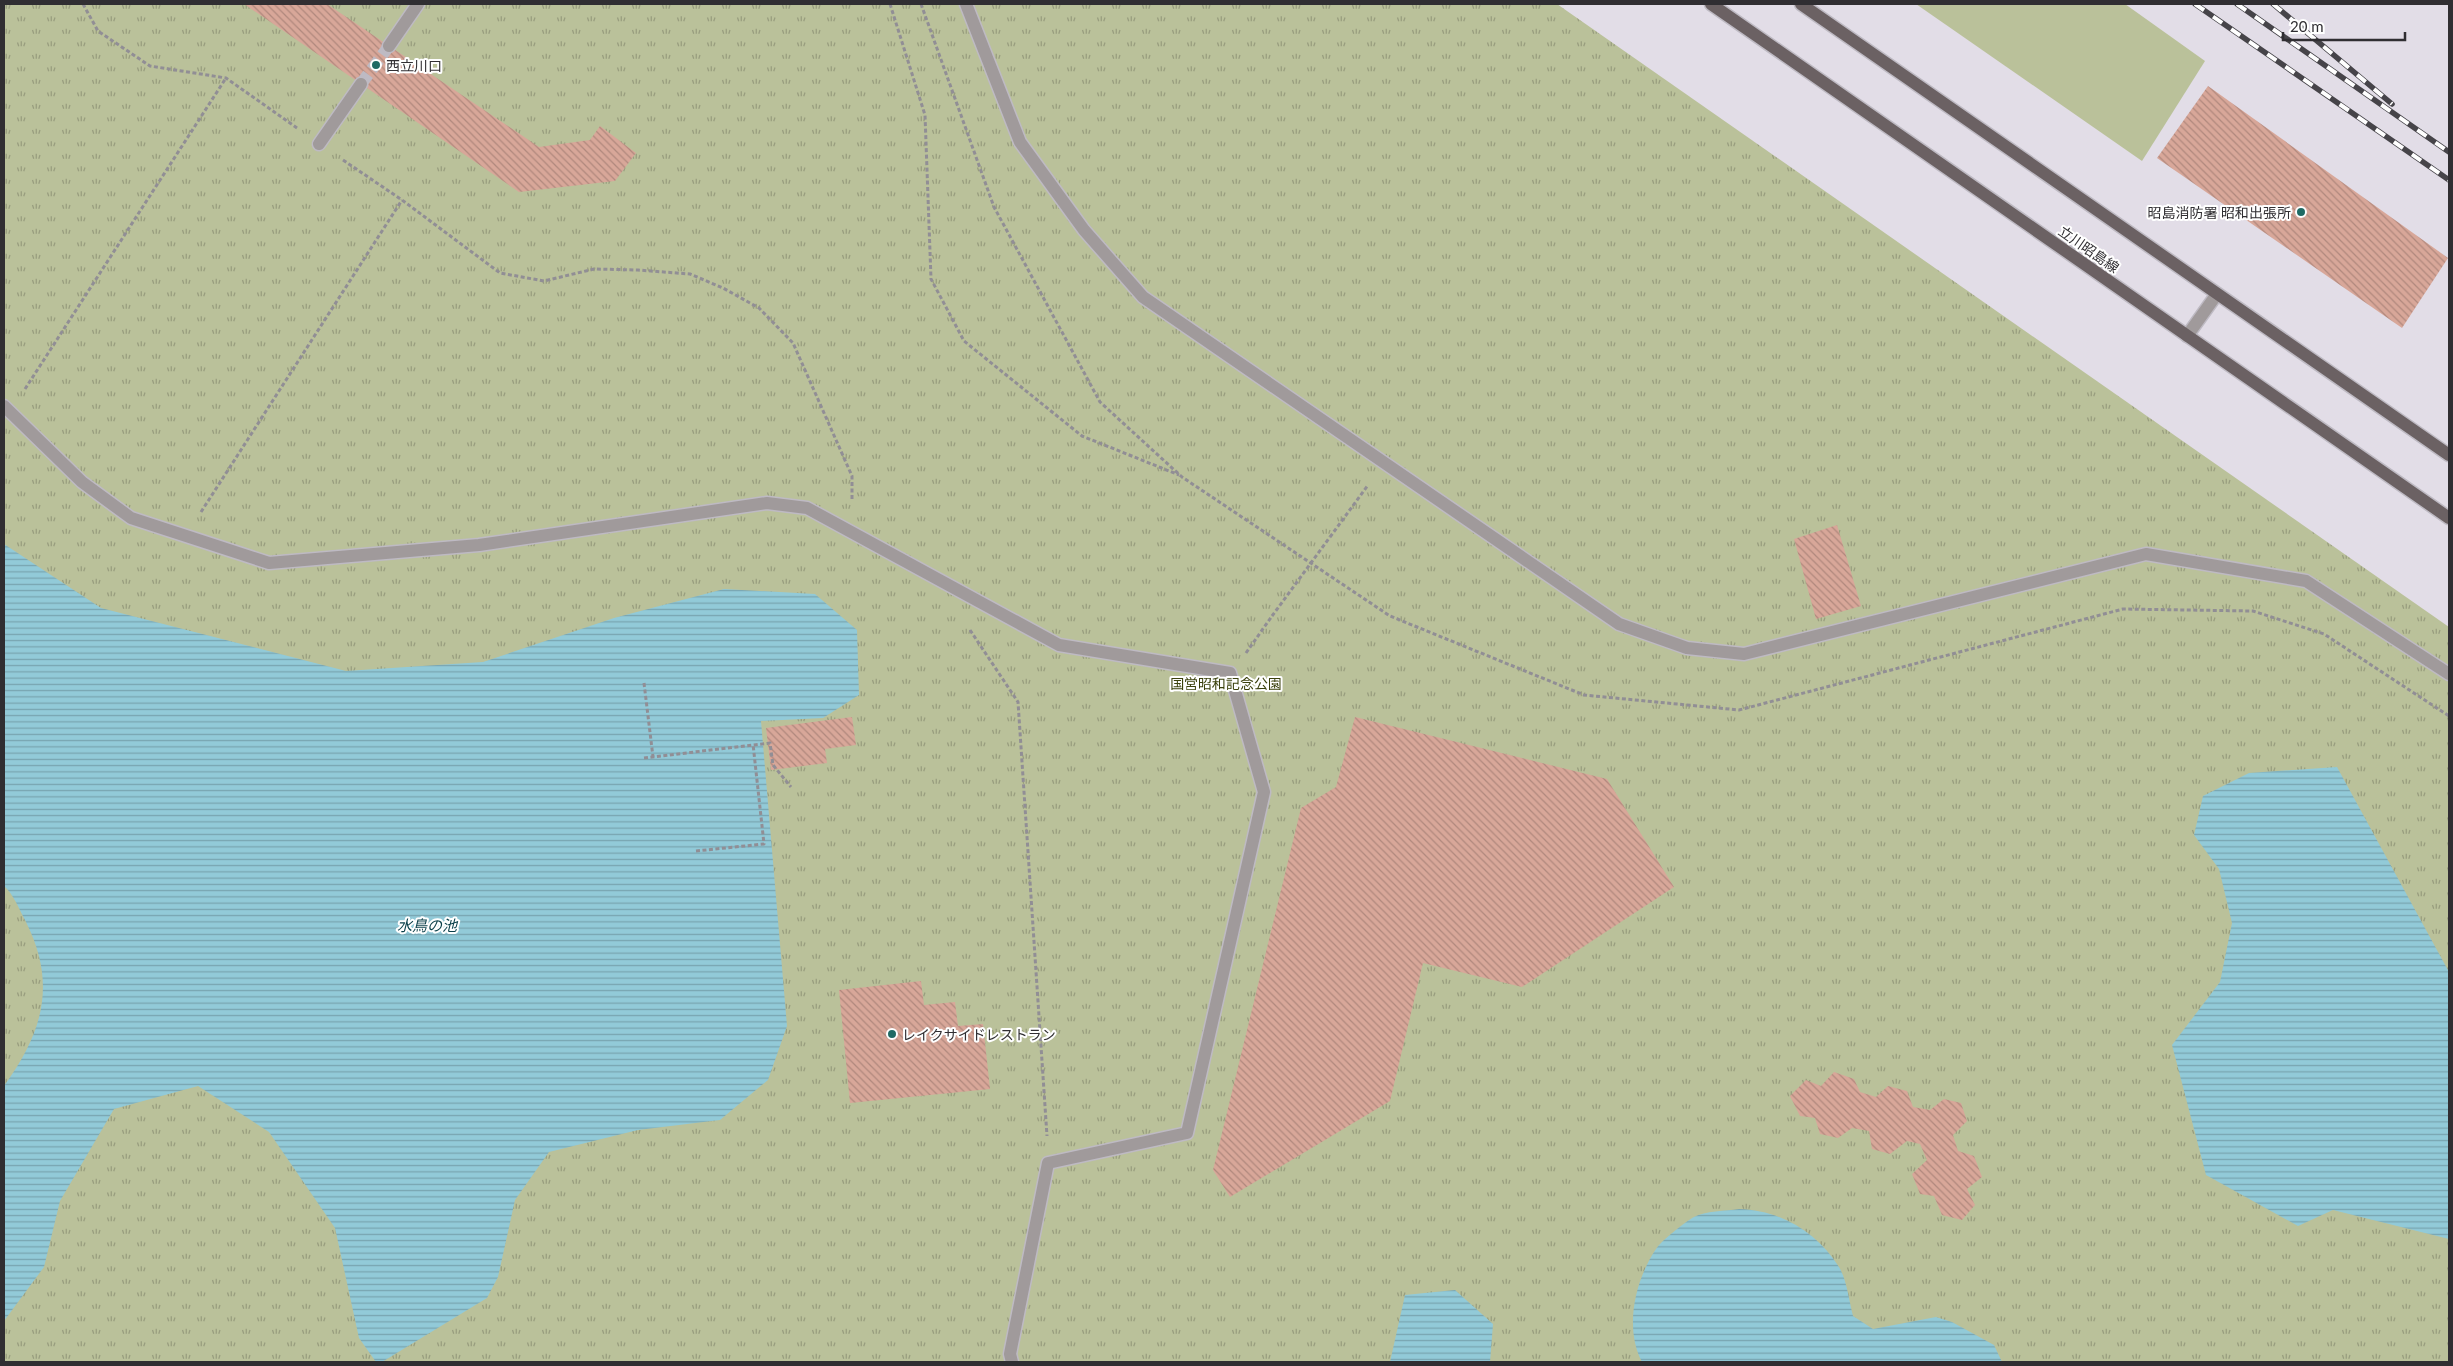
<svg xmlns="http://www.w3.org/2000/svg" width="2453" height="1366" viewBox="0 0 2453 1366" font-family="Lato,'Noto Sans JP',sans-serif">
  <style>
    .green { fill: #bac19a }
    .park { fill: url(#park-tufts) }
    .water { fill: url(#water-rules) }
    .building { fill: url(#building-back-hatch) }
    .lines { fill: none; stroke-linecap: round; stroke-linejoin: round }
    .minor-tunnel { stroke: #bebac3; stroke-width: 12; stroke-dasharray: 12 6; stroke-linecap: butt }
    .minor-casing { stroke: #bebac3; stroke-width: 15 }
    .major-casing { stroke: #bebac3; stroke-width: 15 }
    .path { stroke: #918e95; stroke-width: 3; stroke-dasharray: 4 2.5; stroke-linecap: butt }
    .minor { stroke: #a09a9b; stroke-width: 12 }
    .major { stroke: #6b6163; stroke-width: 12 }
    .rail-casing { stroke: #464449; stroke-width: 5.5 }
    .rail { stroke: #fff; stroke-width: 4; stroke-dasharray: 11; stroke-linecap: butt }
    .path-bridge { stroke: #918e95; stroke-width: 3; stroke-dasharray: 4 2.5; stroke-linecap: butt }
    .poi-dot { fill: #1f6a64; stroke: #fff; stroke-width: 2 }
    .labels { text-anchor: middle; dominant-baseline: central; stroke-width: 4; stroke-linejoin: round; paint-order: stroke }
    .poi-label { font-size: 14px; fill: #302e32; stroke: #fff; text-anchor: start }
    .street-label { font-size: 14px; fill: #302e32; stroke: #fff }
    .park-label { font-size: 14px; fill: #3a400b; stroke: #fff }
    .water-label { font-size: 15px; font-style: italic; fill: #083e48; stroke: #fff }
  </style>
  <defs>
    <pattern id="park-tufts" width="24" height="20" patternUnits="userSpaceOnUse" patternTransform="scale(1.25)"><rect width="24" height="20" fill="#bac19a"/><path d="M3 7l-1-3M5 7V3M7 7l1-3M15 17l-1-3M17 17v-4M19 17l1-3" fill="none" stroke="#989d7e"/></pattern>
    <pattern id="water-rules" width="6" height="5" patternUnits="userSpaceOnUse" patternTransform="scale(1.25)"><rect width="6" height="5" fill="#92cad8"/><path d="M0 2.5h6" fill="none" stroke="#78a4b0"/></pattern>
    <pattern id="building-back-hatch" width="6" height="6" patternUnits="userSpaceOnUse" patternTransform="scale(1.25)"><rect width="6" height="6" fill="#d8a799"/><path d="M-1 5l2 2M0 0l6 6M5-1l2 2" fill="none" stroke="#b0887d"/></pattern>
  </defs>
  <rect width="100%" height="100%" fill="#e2dde7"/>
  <polygon class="green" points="1916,4 2125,4 2205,61 2142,161"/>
  <polygon class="park" points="4,4 1557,4 2449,627 2449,1362 4,1362"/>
  <g class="water">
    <path d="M 4,544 L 101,608 L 346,671 L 483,662 L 614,618 L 724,589 L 815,594 L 857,630 L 859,695 L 823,718 L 761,721 L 787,1026 L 768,1080 L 720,1120 L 638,1130 L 549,1152 L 515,1200 L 498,1277 L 487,1298 L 382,1362 L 376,1362 L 359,1338 L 335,1228 L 269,1132 L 198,1086 L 114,1109 L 60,1201 L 44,1267 L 4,1321 L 4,1086 C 43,1032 57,984 26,922 C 19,909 14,895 4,886 Z"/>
    <polygon points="2337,767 2449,972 2449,1239 2333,1210 2298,1226 2206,1175 2172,1045 2220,982 2232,923 2219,869 2194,835 2203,796 2249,773"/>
    <path d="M 1739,1209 C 1780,1210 1817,1232 1839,1267 C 1847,1280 1849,1301 1853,1316 L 1873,1329 L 1936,1317 L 1952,1322 L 1994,1345 L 2002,1362 L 1642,1362 C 1624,1328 1635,1280 1656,1249 C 1661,1241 1685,1222 1694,1217 C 1705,1211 1726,1211 1739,1209 Z"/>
    <polygon points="1455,1290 1493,1324 1490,1362 1390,1362 1405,1295"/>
  </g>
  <g class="building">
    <polygon points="244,4 327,4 539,147 590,140 600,126 636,153 615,181 519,192"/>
    <polygon points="2208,86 2448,258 2402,328 2157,158"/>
    <polygon points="1837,525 1861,606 1816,619 1794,539"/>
    <polygon points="852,717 856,745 825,749 827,763 771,770 766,728"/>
    <polygon points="1355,717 1607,779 1674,887 1522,987 1423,963 1390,1101 1230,1197 1213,1170 1301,808 1336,787"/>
    <polygon points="921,981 924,1005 955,1002 958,1026 983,1024 990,1089 850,1103 839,990"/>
    <polygon points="1834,1072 1854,1079 1860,1092 1876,1097 1888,1086 1907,1091 1913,1107 1930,1110 1944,1099 1961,1103 1967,1121 1953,1135 1958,1151 1974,1156 1982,1177 1967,1189 1975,1205 1962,1220 1942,1215 1934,1196 1920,1194 1912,1174 1927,1160 1920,1144 1907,1141 1890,1154 1872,1149 1869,1131 1852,1128 1838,1138 1820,1134 1815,1118 1800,1116 1790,1096 1806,1080 1821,1086"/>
  </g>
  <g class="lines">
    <polyline class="minor-tunnel" points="361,84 389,46"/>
    <g class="minor-casing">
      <g id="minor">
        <polyline points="966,4 1020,142 1084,230 1143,297 1619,624 1687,648 1744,654 2146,554 2306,581 2449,674"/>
        <polyline points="389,46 418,4"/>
        <polyline points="319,144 361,84"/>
        <polyline points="2187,336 2217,294"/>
        <polyline points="4,406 82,482 131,518 269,563 479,545 767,503 807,508 1059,645 1230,673 1264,792 1187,1133 1048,1163 1010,1354 1012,1362"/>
      </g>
    </g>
    <g class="major-casing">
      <g id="major">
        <polyline points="1711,4 2449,518"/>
        <polyline points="1801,4 2449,455"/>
      </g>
    </g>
    <g class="path">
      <polyline points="83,4 98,31 150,66 226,78 297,128"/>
      <polyline points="890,4 925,115 931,279 964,341 1082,436 1179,475"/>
      <polyline points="921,4 994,207 1100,402 1182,477 1390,616 1584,695 1739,710 2123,609 2253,611 2324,634 2449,716"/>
      <polyline points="343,160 402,200 500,273 544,281 594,269 638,270 690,274 723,288 759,308 793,343 852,476 852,500"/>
      <polyline points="25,389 226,78"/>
      <polyline points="201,512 402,200"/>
      <polyline points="1330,537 1368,485"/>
      <polyline points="970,630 1018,702 1047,1136"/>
      <polyline points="1246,653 1272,616"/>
      <polyline points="644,683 653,757"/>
      <polyline points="644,758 770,743 773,765 791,787"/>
      <polyline points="696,851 764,844 753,744"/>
    </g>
    <use href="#minor" class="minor"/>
    <use href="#major" class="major"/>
    <g class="rail-casing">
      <g id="rail">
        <polyline points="2195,4 2449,180"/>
        <polyline points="2237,4 2449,152"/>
        <polyline points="2273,4 2392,104"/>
      </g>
    </g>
    <use href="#rail" class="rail"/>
    <polyline class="path-bridge" points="1272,616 1330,537"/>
  </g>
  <g class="poi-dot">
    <circle cx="376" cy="65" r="5"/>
    <circle cx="2301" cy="212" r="5"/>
    <circle cx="892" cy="1034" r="5"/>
  </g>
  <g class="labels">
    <g class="poi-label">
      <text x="386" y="65">西立川口</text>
      <text x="2291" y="212" text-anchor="end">昭島消防署 昭和出張所</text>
      <text x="902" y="1034">レイクサイドレストラン</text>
    </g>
    <g class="street-label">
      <text transform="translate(2089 249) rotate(35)">立川昭島線</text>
    </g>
    <g class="park-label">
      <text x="1226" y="683">国営昭和記念公園</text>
    </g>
    <g class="water-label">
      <text x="427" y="925">水鳥の池</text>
    </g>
  </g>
  <rect width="2453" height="1366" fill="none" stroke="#302e32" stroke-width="10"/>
  <path d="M2283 32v8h122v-8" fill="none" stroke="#302e32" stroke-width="2.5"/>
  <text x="2290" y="32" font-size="15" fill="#302e32" stroke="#ffffff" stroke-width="4" paint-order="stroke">20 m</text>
</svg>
